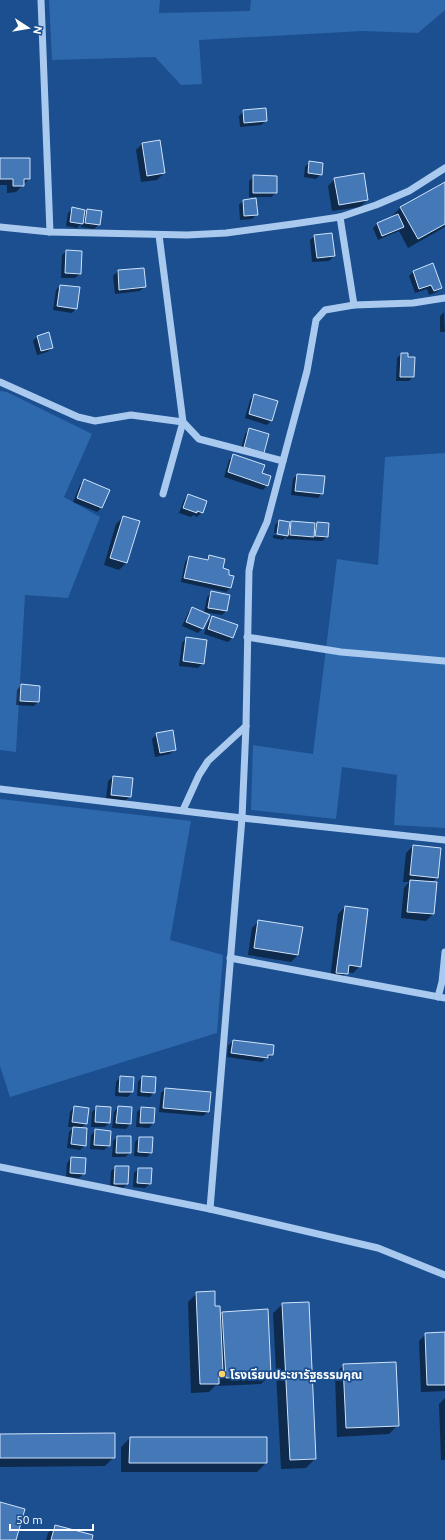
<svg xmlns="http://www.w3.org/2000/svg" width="445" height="1540" viewBox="0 0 445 1540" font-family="Ubuntu,'Noto Sans Thai',sans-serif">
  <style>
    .green { fill: #2e69ad }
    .shadow { fill: #0007 }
    .building { fill: #4478b7; stroke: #cfe3fa }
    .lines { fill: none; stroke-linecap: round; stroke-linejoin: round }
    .minor { stroke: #a9c9ee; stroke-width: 7 }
    .poi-dot { fill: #ffd166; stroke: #1b4f8f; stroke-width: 1.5 }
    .labels { text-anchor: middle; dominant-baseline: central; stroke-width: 3.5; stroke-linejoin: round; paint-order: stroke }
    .poi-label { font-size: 12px; font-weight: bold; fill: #fff; stroke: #1b4f8f; text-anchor: start }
  </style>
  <rect width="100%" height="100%" fill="#1b4f8f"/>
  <g class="green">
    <polygon points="49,0 160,0 159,13 250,11 251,0 445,0 445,10 418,33 363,31 199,40 202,84 181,85 155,57 52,60"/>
    <polygon points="0,391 7,392 92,434 64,497 100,517 68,598 25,595 16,752 0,750"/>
    <polygon points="445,453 445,828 394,825 397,775 342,767 336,819 251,810 253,745 313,754 337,559 378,565 385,457"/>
    <polygon points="0,799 191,821 170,940 223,955 217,1033 10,1097 0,1066"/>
  </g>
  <g class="shadow">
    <polygon points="244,111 266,121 261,125 240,127 239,116"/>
    <polygon points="143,143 164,173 157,180 141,182 136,150"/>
    <polygon points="0,159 29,179 16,192 7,193 7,185 0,185"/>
    <polygon points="310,162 321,174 316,179 304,177 305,167"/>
    <polygon points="254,176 276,193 271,197 249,197 249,181"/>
    <polygon points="335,179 367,200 360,207 332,211 328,186"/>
    <polygon points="445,183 445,227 408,248 399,231 378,240 373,228 377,224 391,217 400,208"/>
    <polygon points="243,201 257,214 252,219 240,220 239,205"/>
    <polygon points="73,208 83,214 87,210 99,224 94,229 81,227 81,224 77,228 66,226 68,213"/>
    <polygon points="315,236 334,256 329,261 312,262 310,240"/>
    <polygon points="67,251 81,251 80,274 75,278 61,278 62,255"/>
    <polygon points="143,269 145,286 140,291 115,294 113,276 118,271"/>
    <polygon points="413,272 441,288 437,292 429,295 427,289 415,293 409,276"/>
    <polygon points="60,286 76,308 72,313 53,310 56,290"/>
    <polygon points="444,312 445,332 440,332 440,316"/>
    <polygon points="37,337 52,348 47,352 37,355 33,341"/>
    <polygon points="401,354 407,358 413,377 409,381 396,381 397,358"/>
    <polygon points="254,395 272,420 267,425 245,418 250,400"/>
    <polygon points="250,430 263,452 240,452 245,434"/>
    <polygon points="234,456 261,474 267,485 263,490 224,477 229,460"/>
    <polygon points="297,475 322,493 318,498 291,495 293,479"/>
    <polygon points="85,481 101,508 97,512 73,502 80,485"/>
    <polygon points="188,495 202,512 197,517 193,515 191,517 179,513 184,500"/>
    <polygon points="123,517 126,563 119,570 104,565 116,524"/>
    <polygon points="279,521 289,525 292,522 314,526 317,523 327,537 322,541 286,539 286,536 283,540 273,538 273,535 285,536 285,534 274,533 275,525"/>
    <polygon points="209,556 222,569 231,587 226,592 181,582 185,562 189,557 205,561"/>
    <polygon points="212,592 226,611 222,615 204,612 207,597"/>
    <polygon points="192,608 202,629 198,633 182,626 188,613"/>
    <polygon points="213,617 232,638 228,642 204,634 208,622"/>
    <polygon points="187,638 203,663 198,668 179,666 182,643"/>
    <polygon points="21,685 38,702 34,706 16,705 17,690"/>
    <polygon points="157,734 175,749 170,754 155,757 152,739"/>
    <polygon points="113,777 130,796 125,801 106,799 108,781"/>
    <polygon points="413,846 437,878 431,883 433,914 426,921 401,918 404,888 409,882 403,882 406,853"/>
    <polygon points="345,907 360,966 353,973 347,972 340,980 330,979 338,914"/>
    <polygon points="259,921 298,955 291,962 248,955 252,928"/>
    <polygon points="233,1041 272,1055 267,1059 265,1059 262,1062 227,1057 228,1046"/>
    <polygon points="120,1077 133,1078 132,1092 128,1097 115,1096 116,1082"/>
    <polygon points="142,1077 154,1092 150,1097 137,1096 138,1082"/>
    <polygon points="166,1089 208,1112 203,1116 159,1112 161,1093"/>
    <polygon points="74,1107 86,1123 81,1128 85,1145 80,1150 67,1148 69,1132 74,1127 68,1127 70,1112"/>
    <polygon points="97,1107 109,1123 105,1127 91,1127 92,1112"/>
    <polygon points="118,1107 131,1108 130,1124 126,1129 112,1128 114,1112"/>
    <polygon points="141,1108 153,1123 149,1128 136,1127 137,1112"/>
    <polygon points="96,1130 109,1146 104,1150 90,1149 91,1135"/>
    <polygon points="117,1137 130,1153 125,1157 112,1157 113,1141"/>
    <polygon points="139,1138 151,1153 147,1157 134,1156 135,1142"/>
    <polygon points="71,1158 84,1173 79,1178 66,1177 67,1163"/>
    <polygon points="116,1167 127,1184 123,1188 110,1188 111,1171"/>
    <polygon points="138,1169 150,1184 145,1188 133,1187 134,1173"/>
    <polygon points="197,1293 214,1307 220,1316 223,1313 270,1375 261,1384 217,1386 217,1384 209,1392 191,1393 188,1302"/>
    <polygon points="283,1304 315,1459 306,1468 281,1469 273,1313"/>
    <polygon points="445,1333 445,1391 421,1392 419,1341 426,1334"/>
    <polygon points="344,1365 398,1425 389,1434 337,1437 335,1374"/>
    <polygon points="445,1398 445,1460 441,1460 439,1404"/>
    <polygon points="0,1435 114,1457 105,1466 0,1467"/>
    <polygon points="130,1438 266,1463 257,1472 121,1472 121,1447"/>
    <polygon points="55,1526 91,1540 46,1540 48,1533"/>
  </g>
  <g class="building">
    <polygon points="266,108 267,121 244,123 243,110"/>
    <polygon points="160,140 165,173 147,176 142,143"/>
    <polygon points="0,158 30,158 30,179 24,179 24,186 13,186 13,179 0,179"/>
    <polygon points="309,161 323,163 322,175 308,173"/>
    <polygon points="364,173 368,200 339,205 334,178"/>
    <polygon points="253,175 277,176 277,193 253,193"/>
    <polygon points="445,182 445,224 418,239 400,207"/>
    <polygon points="256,198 258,215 244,216 243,200"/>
    <polygon points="72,207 85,210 83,224 70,222"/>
    <polygon points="87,209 102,211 100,225 85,223"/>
    <polygon points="398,214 404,227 382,236 377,223"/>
    <polygon points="332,233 335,256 317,258 314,235"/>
    <polygon points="66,250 82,251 81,274 65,273"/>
    <polygon points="433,263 442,288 434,291 431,285 419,289 413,271"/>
    <polygon points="144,268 146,287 119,290 118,270"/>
    <polygon points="60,285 80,287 77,309 57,306"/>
    <polygon points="49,332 53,348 41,351 37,336"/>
    <polygon points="401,353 408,353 408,357 415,357 414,377 400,377"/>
    <polygon points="254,394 278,401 272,421 249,414"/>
    <polygon points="249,428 269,434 264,453 244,447"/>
    <polygon points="233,454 265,465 262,473 271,476 268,486 228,472"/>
    <polygon points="297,474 325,476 323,494 295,491"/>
    <polygon points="84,479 110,490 102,508 77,498"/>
    <polygon points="188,494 207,501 203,513 197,511 197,513 183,508"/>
    <polygon points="123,516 140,521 127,563 110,558"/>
    <polygon points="279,520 290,522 288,536 277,534"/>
    <polygon points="291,521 315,523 314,537 290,535"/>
    <polygon points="317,522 329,523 328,537 315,536"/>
    <polygon points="209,555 225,559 223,568 229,570 229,575 234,576 231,588 184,578 189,556 208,560"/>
    <polygon points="211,591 230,595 227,611 208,608"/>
    <polygon points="192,607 210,615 203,629 186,622"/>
    <polygon points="212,616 238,625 233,638 208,629"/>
    <polygon points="186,637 207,640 204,664 183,661"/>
    <polygon points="21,684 40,686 39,702 20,701"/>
    <polygon points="173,730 176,750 160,753 156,733"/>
    <polygon points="113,776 133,778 131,797 111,795"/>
    <polygon points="413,845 441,848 438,878 410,875"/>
    <polygon points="410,880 437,882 434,914 407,912"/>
    <polygon points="345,906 368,909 361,967 349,965 348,974 336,973"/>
    <polygon points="258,920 303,927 298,955 254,948"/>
    <polygon points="233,1040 274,1045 273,1055 268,1055 268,1058 231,1053"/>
    <polygon points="120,1076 134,1077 133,1092 119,1092"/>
    <polygon points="142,1076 156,1077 155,1093 141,1092"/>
    <polygon points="165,1088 211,1092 209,1112 163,1108"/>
    <polygon points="74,1106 89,1108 87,1124 72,1122"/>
    <polygon points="96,1106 111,1107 110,1123 95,1122"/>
    <polygon points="118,1106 132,1107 131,1124 116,1123"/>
    <polygon points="141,1107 155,1108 154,1123 140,1123"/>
    <polygon points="73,1127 87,1128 86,1146 71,1144"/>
    <polygon points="95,1129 111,1131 110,1146 94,1145"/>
    <polygon points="117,1136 131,1136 131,1153 116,1153"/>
    <polygon points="139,1137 153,1137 152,1153 138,1152"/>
    <polygon points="71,1157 86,1158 85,1174 70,1173"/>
    <polygon points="115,1166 129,1166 128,1184 114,1184"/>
    <polygon points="138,1168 152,1168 151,1184 137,1183"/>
    <polygon points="215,1291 215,1306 220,1306 223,1372 219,1372 219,1384 200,1384 196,1292"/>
    <polygon points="309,1302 316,1459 290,1460 282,1303"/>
    <polygon points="268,1309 271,1375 226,1378 222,1312"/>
    <polygon points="445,1332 445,1385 427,1385 425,1333"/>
    <polygon points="396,1362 399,1426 346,1428 343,1364"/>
    <polygon points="115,1433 115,1458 0,1458 0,1434"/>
    <polygon points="130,1437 267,1437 267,1463 129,1463"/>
    <polygon points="0,1502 25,1509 16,1540 0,1540"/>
    <polygon points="55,1525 93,1535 92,1540 51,1540"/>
  </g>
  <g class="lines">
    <g class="minor">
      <polyline points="41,0 50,232"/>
      <polyline points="340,217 354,305"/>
      <polyline points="0,227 50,232 187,235 226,233 293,224 340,217 376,205 409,191 445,168"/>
      <polyline points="159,235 183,422 199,439 283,461"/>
      <polyline points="0,382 78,417 95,421 131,415 183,422 163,494"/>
      <polyline points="247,637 341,652 445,661"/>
      <polyline points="0,789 242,818 445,840"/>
      <polyline points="183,810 199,775 208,761 246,726"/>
      <polyline points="230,958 445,998"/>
      <polyline points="438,997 442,982 445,952"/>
      <polyline points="0,1167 210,1209 378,1248 445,1275"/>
      <polyline points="210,1209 242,818 246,726 249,571 252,555 267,522 283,461 307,371 316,320 325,310 354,305 413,303 445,298"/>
    </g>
  </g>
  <circle class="poi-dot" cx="222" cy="1374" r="4"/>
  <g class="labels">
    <g class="poi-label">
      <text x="230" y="1374">โรงเรียนประชารัฐธรรมคุณ</text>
    </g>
  </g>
  <g transform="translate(28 28) rotate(102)" stroke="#1b4f8f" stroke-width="3" paint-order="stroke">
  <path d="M0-3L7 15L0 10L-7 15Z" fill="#ffffff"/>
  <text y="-6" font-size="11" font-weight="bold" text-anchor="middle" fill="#ffffff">N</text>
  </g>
  <path d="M10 1524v6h83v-6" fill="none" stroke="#ffffff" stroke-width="2"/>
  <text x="16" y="1524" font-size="12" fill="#ffffff" stroke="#1b4f8f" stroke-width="3" paint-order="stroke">50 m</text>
</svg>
